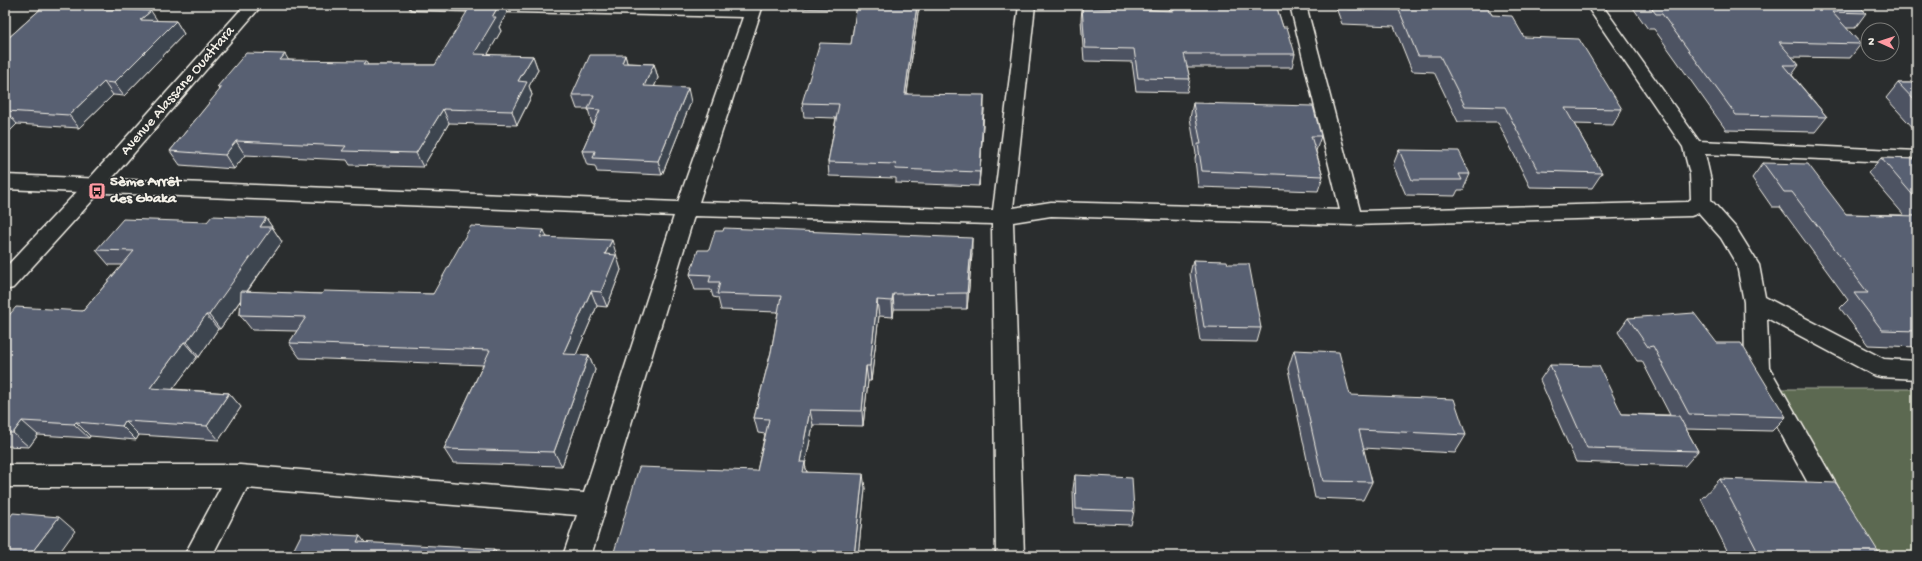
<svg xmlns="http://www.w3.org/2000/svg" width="1922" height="561" viewBox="0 0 1922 561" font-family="'Gochi Hand',sans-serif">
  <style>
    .green { fill: #5c6951; stroke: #a8ad9c }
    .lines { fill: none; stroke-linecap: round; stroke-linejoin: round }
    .minor-casing { stroke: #f4f1e8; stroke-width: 3 }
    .tertiary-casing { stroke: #f4f1e8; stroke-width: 3 }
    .minor { fill: #2a2d2e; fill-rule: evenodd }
    .tertiary { fill: #2a2d2e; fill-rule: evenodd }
    .wall { fill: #4d5362; stroke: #f4f1e8 }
    .shaded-wall { fill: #3e4450; stroke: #f4f1e8 }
    .building { fill: #596172; stroke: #f4f1e8 }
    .labels { text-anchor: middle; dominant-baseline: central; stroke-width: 3; stroke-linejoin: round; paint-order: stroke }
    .street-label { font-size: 15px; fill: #f4f1e8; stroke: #2a2d2e }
    .poi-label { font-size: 15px; font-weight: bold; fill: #f4f1e8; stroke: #2a2d2e; text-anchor: start }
  </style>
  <rect width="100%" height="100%" fill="#2a2d2e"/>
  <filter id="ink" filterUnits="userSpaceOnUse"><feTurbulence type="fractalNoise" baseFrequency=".025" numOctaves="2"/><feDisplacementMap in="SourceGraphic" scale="8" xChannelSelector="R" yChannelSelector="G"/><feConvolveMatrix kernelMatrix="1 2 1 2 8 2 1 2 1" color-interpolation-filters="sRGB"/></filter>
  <g filter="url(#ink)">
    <polygon class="green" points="1775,389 1917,389 1917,556 1874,556"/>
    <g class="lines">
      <g class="minor-casing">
        <polygon id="minor" points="409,5 746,7 747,5 763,5 699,202 993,210 1019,5 1035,5 1013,208 1051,202 1340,210 1290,5 1306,5 1360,211 1687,202 1691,199 1690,174 1683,147 1586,5 1602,5 1699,141 1917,151 1917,163 1705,154 1711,181 1711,200 1736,228 1759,265 1765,297 1884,359 1917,361 1917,379 1881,377 1873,375 1767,318 1769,367 1877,556 1848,556 1745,368 1744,302 1737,265 1721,238 1699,213 1691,216 1352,225 1051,216 1013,222 1024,556 996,556 992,224 694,216 591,556 563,556 577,515 247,488 212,556 184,556 221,487 5,487 5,465 240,465 584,493 674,216 5,189 5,175 678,202 743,17 417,10 411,9"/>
      </g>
      <g class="tertiary-casing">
        <polygon id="tertiary" points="245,5 262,5 102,190 13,288 5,290 5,268 88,180"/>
      </g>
      <use href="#minor" class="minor"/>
      <use href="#tertiary" class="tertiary"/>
    </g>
    <g class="wall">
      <polygon points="45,5 90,5 92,8 157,21 176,21 184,34 124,96 113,95 79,128 17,124 5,136 5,41"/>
      <polygon points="499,5 504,5 507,13 499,27 501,31 487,55 533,56 538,70 529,86 532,95 517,125 449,123 423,167 350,165 347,160 245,155 234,169 180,165 170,151 220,90 217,87 288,60 367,65 435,65"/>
      <polygon points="793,5 830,5 829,9 793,8"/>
      <polygon points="857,5 919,5 907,94 984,109 979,186 896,183 896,178 829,176 828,162 836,118 804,117 802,103 851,44"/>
      <polygon points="1169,5 1276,5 1283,27 1295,54 1292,67 1187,67 1190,79 1187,92 1136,91 1132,62 1084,61 1081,20 1082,7 1170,11"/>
      <polygon points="1335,5 1486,5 1492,15 1622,109 1613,125 1574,124 1602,173 1592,188 1530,187 1498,122 1458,122 1434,72 1412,71 1394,26 1342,24"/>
      <polygon points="1631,5 1858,5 1866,13 1855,28 1846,28 1861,44 1850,58 1792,57 1799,65 1792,75 1827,117 1815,132 1726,130 1654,29 1648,29"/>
      <polygon points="625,55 627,63 654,64 658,78 654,87 691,102 662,175 597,172 595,166 587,165 582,151 594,124 592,124 588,109 577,109 572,95"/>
      <polygon points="1898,83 1917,83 1917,132 1886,98"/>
      <polygon points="1193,103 1321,136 1316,151 1323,176 1318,191 1198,187 1195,159 1196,154 1190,118"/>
      <polygon points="1399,150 1470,174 1463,190 1458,190 1455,196 1406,195 1393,165"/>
      <polygon points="1881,158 1917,159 1917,347 1868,345 1840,308 1848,300 1780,207 1772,207 1752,178 1763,163 1846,214 1904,215 1868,173"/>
      <polygon points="266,218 282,242 247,292 322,294 433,294 547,237 617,255 616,256 621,270 607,307 597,306 576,355 589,355 595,370 562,466 453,463 444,449 483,365 300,358 289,343 297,331 252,330 240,315 241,300 220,329 218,329 199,357 197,357 173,389 229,393 241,407 219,440 139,435 136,440 90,436 89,438 38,435 29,447 5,446 5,320 83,311 122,265 109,265 96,250 207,222"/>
      <polygon points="972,254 967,309 894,309 893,317 879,316 871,381 868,381 863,426 813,425 805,465 807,472 865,488 858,556 616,556 614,552 757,471 765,434 758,433 754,418 771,352 778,312 721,310 718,298 713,297 711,290 695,290 690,274"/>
      <polygon points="1193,260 1228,264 1261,328 1257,342 1200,341 1190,274"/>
      <polygon points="1628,318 1717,343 1786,417 1772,431 1686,429 1698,451 1685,466 1576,462 1540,380 1550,365 1622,414 1670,415 1642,361 1637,361 1618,332"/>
      <polygon points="1294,350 1350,395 1466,435 1455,453 1363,448 1372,482 1363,500 1315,498 1288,369"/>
      <polygon points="1075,475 1134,511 1131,525 1074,523 1073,489"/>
      <polygon points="1720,479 1881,556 1730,556 1701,499"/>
    </g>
    <g class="shaded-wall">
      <polygon points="86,5 90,5 97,15 83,8"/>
      <polygon points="499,5 504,5 507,13 499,27 501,31 480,68 474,54 492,17"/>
      <polygon points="917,5 919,5 905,107 905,94"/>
      <polygon points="151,11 159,23 140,20"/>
      <polygon points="176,21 184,34 124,96 114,83"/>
      <polygon points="285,54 293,68 280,60"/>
      <polygon points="625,55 629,70 622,63"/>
      <polygon points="533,56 538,70 529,86 532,95 517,125 512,111 518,81"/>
      <polygon points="366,61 372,75 363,65"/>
      <polygon points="654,64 658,78 648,101 644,86"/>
      <polygon points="104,82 113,95 79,128 69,115"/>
      <polygon points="688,88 691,102 662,175 658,161"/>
      <polygon points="984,95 984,109 979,186 980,172"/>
      <polygon points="443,109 449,123 423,167 416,153"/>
      <polygon points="6,111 17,124 5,136 5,112"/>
      <polygon points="236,141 245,155 234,169 225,155"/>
      <polygon points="266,218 282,242 220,329 209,315 260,227"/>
      <polygon points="544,230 550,246 540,237"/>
      <polygon points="972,238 972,254 967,309 967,293"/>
      <polygon points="612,240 621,270 607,307 601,292 605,254"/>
      <polygon points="591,291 597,306 570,369 563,354"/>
      <polygon points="893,294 894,309 893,317 892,301"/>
      <polygon points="877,300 879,316 871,381 870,366"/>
      <polygon points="206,315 218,329 199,357 187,342"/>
      <polygon points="184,342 197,357 163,402 150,388"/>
      <polygon points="589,355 595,370 562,466 554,452"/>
      <polygon points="866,366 868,381 863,426 862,411"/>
      <polygon points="229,393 241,407 219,440 207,426"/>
      <polygon points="810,410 813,425 805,465 808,477 806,487 800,462"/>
      <polygon points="22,421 38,435 29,447 13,433"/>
      <polygon points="125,421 139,435 136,440 122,426"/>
      <polygon points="76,422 90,436 89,438 74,424"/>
      <polygon points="863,474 865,488 858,556 854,556"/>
      <polygon points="59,517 75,531 57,556 29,556"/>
      <polygon points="360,536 375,555 357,542"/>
      <polygon points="494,549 498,556 491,556"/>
    </g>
    <g class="building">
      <polygon points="45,5 86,5 83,8 151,11 140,20 176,21 114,83 104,82 69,115 6,111 5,112 5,41"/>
      <polygon points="471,5 499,5 492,17 496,17 474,54 533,56 518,81 527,82 512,111 443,109 416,153 342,151 346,146 236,141 225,155 170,151 222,87 217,87 246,53 285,54 280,60 366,61 363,65 435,65"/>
      <polygon points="857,5 917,5 905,94 984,95 980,172 895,169 896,164 828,162 839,104 802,103 820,43 851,44"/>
      <polygon points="1173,5 1276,5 1283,27 1287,27 1295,54 1184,54 1190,79 1138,78 1134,49 1085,48 1082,7 1174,11"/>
      <polygon points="1345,5 1486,5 1492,15 1512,16 1524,37 1579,39 1622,109 1565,108 1602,173 1538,171 1505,107 1465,106 1440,56 1418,56 1399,10 1347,9"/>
      <polygon points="1649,5 1858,5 1866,13 1832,12 1861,44 1779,42 1799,65 1783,65 1827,117 1736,115 1662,14 1656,14"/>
      <polygon points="590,55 625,55 622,63 654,64 644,86 688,88 658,161 593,158 595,151 582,151 600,110 588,109 594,95 572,95"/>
      <polygon points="1898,83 1917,83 1917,103"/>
      <polygon points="1193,103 1313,106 1321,136 1311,136 1323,176 1202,171 1198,144 1201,144"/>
      <polygon points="1399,150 1459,151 1470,174 1459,174 1462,180 1412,180"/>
      <polygon points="1881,158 1917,159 1917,200"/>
      <polygon points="1763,163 1808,164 1846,214 1917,216 1917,331 1882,330 1854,293 1868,293 1792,192 1784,192"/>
      <polygon points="212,216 266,218 260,227 272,227 209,315 206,315 187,342 184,342 150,388 229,393 207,426 125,421 122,426 76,422 74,424 22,421 13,433 5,433 5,320 16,307 83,311 134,251 96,250 123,219 207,222"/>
      <polygon points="471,226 544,230 540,237 612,240 605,254 616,255 601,292 591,291 563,354 589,355 554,452 444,449 490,350 289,343 306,317 240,315 241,291 322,294 324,291 433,294"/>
      <polygon points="724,228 972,238 967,293 893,294 892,301 877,300 870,366 866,366 862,411 810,410 800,462 805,462 803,472 863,474 854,556 678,556 614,552 639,467 757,471 769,419 754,418 771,352 781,296 717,294 720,282 709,282 711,275 690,274 698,250 709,250 715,231 723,231"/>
      <polygon points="1193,260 1227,261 1228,264 1249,264 1261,328 1204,327"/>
      <polygon points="1694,313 1717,343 1741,343 1786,417 1689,414 1653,346 1648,347 1628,318"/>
      <polygon points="1294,350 1339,352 1350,395 1454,399 1466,435 1359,430 1372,482 1323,481"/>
      <polygon points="1550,365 1599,366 1622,414 1679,416 1698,451 1587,448"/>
      <polygon points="1075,475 1132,478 1134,511 1076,509"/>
      <polygon points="1720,479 1836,483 1881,556 1823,556 1759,554"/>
      <polygon points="13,513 59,517 29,556 5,556 5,524"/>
      <polygon points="302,533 360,536 357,542 494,549 491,556 260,556 262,553 291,555"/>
    </g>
  </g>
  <defs>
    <g id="bus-square" transform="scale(0.9)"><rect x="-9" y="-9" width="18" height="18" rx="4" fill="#ff9aa2" stroke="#2a2d2e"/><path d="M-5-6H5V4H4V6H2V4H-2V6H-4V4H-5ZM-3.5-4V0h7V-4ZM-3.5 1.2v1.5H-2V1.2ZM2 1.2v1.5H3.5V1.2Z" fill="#111"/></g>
  </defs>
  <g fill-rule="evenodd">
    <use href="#bus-square" x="97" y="191"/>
  </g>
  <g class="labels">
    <g class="street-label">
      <text transform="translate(178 91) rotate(-49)">Avenue Alassane Ouattara</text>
    </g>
    <g class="poi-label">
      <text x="110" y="182">5ème Arrêt<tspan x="110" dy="17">des Gbaka</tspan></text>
    </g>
  </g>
  <rect width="1922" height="561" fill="none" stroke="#2a2d2e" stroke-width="20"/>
  <rect x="10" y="10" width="1902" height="541" fill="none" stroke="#f4f1e8" stroke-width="1.5" filter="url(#ink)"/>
  <g transform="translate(1880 42) rotate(273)"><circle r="19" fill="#2a2d2e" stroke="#7b7b78"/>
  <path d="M0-3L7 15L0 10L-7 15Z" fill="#ff9aa2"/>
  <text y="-6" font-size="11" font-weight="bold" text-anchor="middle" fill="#f4f1e8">N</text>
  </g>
</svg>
